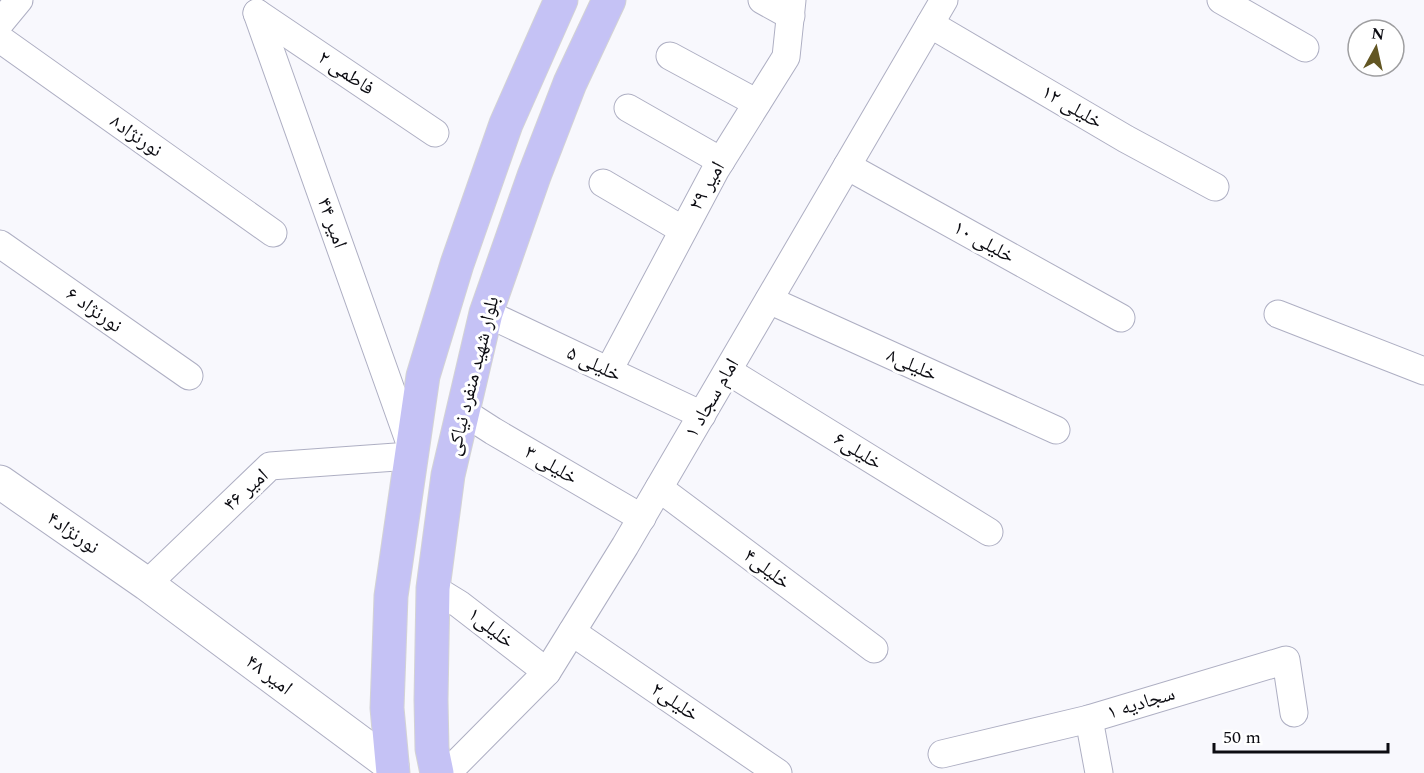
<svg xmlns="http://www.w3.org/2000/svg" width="1424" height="773" viewBox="0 0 1424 773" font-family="Spectral,'Noto Naskh Arabic',serif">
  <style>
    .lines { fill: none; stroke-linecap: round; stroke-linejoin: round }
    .minor-casing { stroke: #aeafc3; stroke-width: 29 }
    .tertiary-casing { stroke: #aeafc3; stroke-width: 35 }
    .primary-casing { stroke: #d3d3d4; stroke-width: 35 }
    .minor { stroke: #fff; stroke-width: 27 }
    .tertiary { stroke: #fff; stroke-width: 33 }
    .primary { stroke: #c5c2f5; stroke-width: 33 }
    .labels { text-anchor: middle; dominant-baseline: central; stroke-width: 6; stroke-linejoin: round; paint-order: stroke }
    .street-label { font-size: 20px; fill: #0c0c12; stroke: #fff }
  </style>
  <rect width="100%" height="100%" fill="#f8f8fd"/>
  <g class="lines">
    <g class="minor-casing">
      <g id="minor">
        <polyline points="762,0 791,16"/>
        <polyline points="1221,0 1305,48"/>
        <polyline points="257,13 412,449"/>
        <polyline points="257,13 435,133"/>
        <polyline points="0,23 19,0"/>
        <polyline points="930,24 1126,139 1215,187"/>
        <polyline points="0,39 273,233"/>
        <polyline points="670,56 757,103"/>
        <polyline points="628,108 721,161"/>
        <polyline points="847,166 1121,318"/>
        <polyline points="603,183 683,230"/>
        <polyline points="0,244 189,376"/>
        <polyline points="769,300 1056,430"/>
        <polyline points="486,313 702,415"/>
        <polyline points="1278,314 1424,371"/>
        <polyline points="609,370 716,169 786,57 792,0"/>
        <polyline points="728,371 989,532"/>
        <polyline points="462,411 493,431 642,518"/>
        <polyline points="659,488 874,649"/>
        <polyline points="147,584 270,466 410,456"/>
        <polyline points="433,588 459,604 547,672"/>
        <polyline points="572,632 778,773"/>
        <polyline points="1089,719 1099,773"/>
        <polyline points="942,754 1089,719 1286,660 1294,713"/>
        <polyline points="447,773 547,672 625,546 944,0"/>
      </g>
    </g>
    <g class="tertiary-casing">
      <polyline id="tertiary" points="0,482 147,584 392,766"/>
    </g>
    <g class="primary-casing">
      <g id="primary">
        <polyline points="393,773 387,708 391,596 423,376 457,264 506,124 561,0"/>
        <polyline points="437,773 432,749 431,700 433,588 448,475 486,313 534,176 570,83 609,0"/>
      </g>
    </g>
    <use href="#minor" class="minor"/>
    <use href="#tertiary" class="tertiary"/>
    <use href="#primary" class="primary"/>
  </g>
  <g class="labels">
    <g class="street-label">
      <text transform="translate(346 73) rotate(34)">فاطمی ۲</text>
      <text transform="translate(1072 107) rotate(30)">خلیلی ۱۲</text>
      <text transform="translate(136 136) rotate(35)">نورنژاد۸</text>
      <text transform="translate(707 186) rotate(-61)">امیر ۲۹</text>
      <text transform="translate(332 223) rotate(70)">امیر ۴۴</text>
      <text transform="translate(984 242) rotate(29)">خلیلی ۱۰</text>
      <text transform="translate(94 310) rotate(35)">نورنژاد ۶</text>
      <text transform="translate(594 364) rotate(25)">خلیلی ۵</text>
      <text transform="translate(912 365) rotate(24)">خلیلی۸</text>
      <text transform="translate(473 376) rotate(-76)">بلوار شهید منفرد نیاکی</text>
      <text transform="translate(712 398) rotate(-60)">امام سجاد ۱</text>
      <text transform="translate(858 451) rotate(32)">خلیلی۶</text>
      <text transform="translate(551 465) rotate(30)">خلیلی ۳</text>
      <text transform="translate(246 490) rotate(-42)">امیر ۴۶</text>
      <text transform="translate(73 533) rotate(35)">نورنژاد۴</text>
      <text transform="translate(767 569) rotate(37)">خلیلی۴</text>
      <text transform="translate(491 628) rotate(38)">خلیلی۱</text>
      <text transform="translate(269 675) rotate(37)">امیر ۴۸</text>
      <text transform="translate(675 702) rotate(34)">خلیلی۲</text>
      <text transform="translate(1141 703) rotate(-17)">سجادیه ۱</text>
    </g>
  </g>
  <g transform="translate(1376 48) rotate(8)"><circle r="28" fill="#ffffff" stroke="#9e9ea0" stroke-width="1.5"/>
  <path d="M0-4.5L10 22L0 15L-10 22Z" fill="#625623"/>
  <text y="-9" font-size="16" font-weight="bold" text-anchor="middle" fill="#0c0c12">N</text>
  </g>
  <path d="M1214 743v9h174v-9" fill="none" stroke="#0c0c12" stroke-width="3"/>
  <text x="1223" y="743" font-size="18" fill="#0c0c12" stroke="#ffffff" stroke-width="4.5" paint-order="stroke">50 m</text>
</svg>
